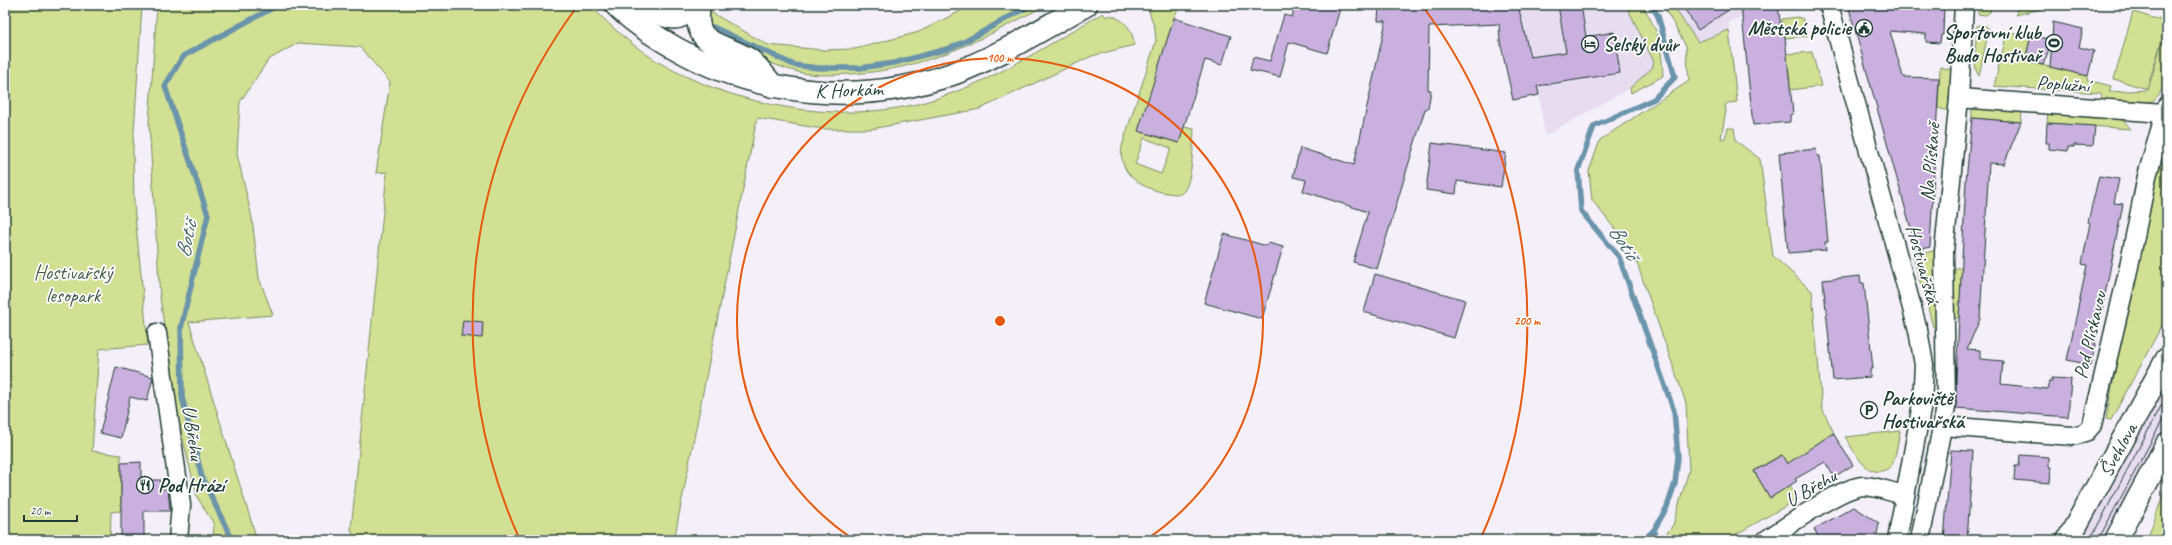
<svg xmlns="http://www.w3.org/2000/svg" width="2172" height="545" viewBox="0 0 2172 545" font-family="Caveat,sans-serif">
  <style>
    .built { fill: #e7dcf0 }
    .green { fill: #d2e093; stroke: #788e64; fill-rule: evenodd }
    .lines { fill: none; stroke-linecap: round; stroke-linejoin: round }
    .stream { stroke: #6b94ab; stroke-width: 5.5 }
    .building { fill: #cab0de; stroke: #1f3d34 }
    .minor-casing { stroke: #1f3d34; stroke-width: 21 }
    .secondary-casing { stroke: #1f3d34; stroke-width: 25 }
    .minor { stroke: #fff; stroke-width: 18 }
    .secondary { stroke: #fff; stroke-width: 22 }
    .tram { stroke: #1f3d34; stroke-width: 1 }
    .ring { fill: none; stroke: #e8590c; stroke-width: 2 }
    .labels { text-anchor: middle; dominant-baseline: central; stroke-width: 3.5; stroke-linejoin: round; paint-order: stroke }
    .poi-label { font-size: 20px; font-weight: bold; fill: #1f3d34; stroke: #fff; text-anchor: start }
    .street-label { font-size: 20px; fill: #1f3d34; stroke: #fff }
    .park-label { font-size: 20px; fill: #435e47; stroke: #fff }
    .water-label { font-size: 21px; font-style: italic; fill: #3f6166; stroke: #fff }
    .centre { fill: #e8590c; stroke: #fff; stroke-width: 2 }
    .ring-label { font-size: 12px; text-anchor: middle; font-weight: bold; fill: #e8590c; stroke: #fff; stroke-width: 3.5; stroke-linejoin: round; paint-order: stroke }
  </style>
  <rect width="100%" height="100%" fill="#f4eff8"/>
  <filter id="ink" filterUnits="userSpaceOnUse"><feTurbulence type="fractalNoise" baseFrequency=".025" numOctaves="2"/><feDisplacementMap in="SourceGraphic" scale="8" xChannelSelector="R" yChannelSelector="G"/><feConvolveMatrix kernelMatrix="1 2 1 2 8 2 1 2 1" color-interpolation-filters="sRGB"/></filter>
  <g filter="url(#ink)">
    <g class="built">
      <polygon points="1518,5 1626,5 1654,62 1652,68 1630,88 1545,136 1539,95"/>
      <polygon points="1672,5 1813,5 1729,21 1729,30 1698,42"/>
      <polygon points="2167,383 2167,423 2103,540 2080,540"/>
    </g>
    <g class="green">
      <polygon points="5,5 142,5 133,148 134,205 148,345 99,349 92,451 121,455 121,511 111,512 110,540 5,540"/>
      <path d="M 157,5 L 590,5 C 613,29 638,51 667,67 C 740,106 832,123 913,105 C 982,89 1043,48 1103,13 L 1106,17 L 1110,15 C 1125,20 1133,29 1134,45 L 1092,56 L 980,109 L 871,129 L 823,129 L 757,118 L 674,540 L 356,540 L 351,530 L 387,172 L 376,173 L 390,82 L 360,47 L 298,43 L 268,60 L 240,102 L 237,154 L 252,218 L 259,278 L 273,315 L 189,322 L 257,540 L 213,540 L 214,524 L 197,497 L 175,406 L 160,297 L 149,123 Z"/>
      <path d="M 972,5 L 1046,5 C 981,40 925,70 850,74 C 833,75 814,76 798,72 C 770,65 743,50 716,39 L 713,37 L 705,9 L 768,45 L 824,50 L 855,49 L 919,32 Z"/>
      <path d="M 1147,5 L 1180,5 L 1174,18 L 1139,131 L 1179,143 L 1184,127 L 1194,129 C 1193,143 1193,189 1180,194 C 1152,194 1116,179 1122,146 L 1156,41 L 1155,29 ZM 1144,138 L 1171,148 L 1161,174 L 1135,164 Z"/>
      <path d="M 1626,5 L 1642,5 C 1660,33 1661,44 1663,76 L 1631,93 L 1630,88 L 1652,68 L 1654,62 Z"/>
      <polygon points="1663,5 1672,5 1698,42 1729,30 1737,102 1728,103 1725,105 1726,110 1721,139 1725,138 1728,128 1734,128 1736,141 1760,159 1773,256 1812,291 1822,408 1834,433 1793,460 1790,470 1781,455 1754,471 1770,498 1790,485 1798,499 1726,540 1662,540 1673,525 1689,470 1686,403 1633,252 1592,200 1589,171 1600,140 1689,81 1686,46"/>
      <polygon points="1978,5 1992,5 1990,12 1986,15 1978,14"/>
      <polygon points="2018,5 2057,5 2016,15"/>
      <polygon points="2133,12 2167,22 2147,89 2114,79"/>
      <polygon points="1797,17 1803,19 1807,36 1785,38 1784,29 1781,29 1782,19"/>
      <path d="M 1980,25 L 1986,26 L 1989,29 L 1979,76 C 1971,67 1977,38 1977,26 Z"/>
      <path d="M 2167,25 C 2167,48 2172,90 2151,102 L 2103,101 L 2101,93 L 1994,86 L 2007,33 L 2031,35 L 2025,61 L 2088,76 L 2087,80 L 2111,86 L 2109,92 L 2148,90 Z"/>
      <polygon points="1812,52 1821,86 1790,90 1787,54"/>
      <polygon points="1940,67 1952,70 1949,111 1938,108"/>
      <polygon points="1972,108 2022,112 2021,122 1972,118"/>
      <polygon points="2048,112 2119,119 2124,121 2131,129 2047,123"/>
      <polygon points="2167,130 2167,316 2111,420 2106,419 2153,172"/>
      <polygon points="1940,249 1939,293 1934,293 1931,283 1921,285 1913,256"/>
      <polygon points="1952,268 1962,268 1959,318 1950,318"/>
      <polygon points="1927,288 1930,299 1939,298 1939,328 1933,327 1923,289"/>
      <path d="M 1900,431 C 1898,441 1897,452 1893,462 C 1892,466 1889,468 1885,470 C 1865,478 1854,450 1845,437 Z"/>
      <polygon points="2167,484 2167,540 2147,540"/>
    </g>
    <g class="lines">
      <g class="stream">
        <polyline points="668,5 672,7 673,5"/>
        <polyline points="713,27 794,65 818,68 860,68 894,63 947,49 966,41 1031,5"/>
        <polyline points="1654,530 1658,540"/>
        <polyline points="232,540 202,477 182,397 181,328 208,215 165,86 183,56 278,5"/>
        <polyline points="1644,540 1654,530 1667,507 1675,483 1678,457 1674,411 1619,257 1581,211 1578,170 1594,126 1654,99 1675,77 1658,16 1651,5"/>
      </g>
    </g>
    <g class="building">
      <polygon points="1295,5 1341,5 1327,53 1289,42 1280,77 1250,70 1253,57 1270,61 1284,15 1292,17"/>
      <polygon points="1379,5 1518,5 1530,57 1566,52 1558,5 1581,5 1586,37 1614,32 1620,73 1537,86 1539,95 1513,100 1500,41 1499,24 1429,27 1428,90 1431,90 1428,109 1425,109 1377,269 1353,262 1368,212 1303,191 1306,180 1293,177 1300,148 1354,165 1386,21 1378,21"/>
      <polygon points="1682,5 1736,5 1698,30"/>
      <polygon points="1741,5 1778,5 1781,29 1784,28 1793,114 1790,115 1790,122 1753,125"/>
      <polygon points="1848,5 1944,5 1943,35 1941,35 1940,43 1926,42 1926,34 1890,31 1903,77 1939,78 1930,247 1917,250"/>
      <polygon points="1174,18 1231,36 1222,65 1205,60 1179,143 1138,131"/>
      <polygon points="2053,22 2083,29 2079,47 2094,51 2088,76 2050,67 2052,42 2043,65 2025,61 2031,35 2052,40"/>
      <polygon points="1972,118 2021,122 2004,164 1989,163 1980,319 1967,349 1980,350 1980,359 2003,361 2001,384 2047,389 2049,381 2052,381 2052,378 2071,379 2068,417 1956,408 1956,378 1966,181"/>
      <polygon points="2047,123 2095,126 2093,146 2074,145 2074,147 2068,147 2068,151 2049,149 2049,143 2046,143"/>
      <polygon points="1432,143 1506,153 1501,187 1457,181 1456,194 1426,190"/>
      <polygon points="1816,149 1817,156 1820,156 1828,242 1825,242 1826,250 1788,253 1779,153"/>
      <polygon points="2099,176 2119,179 2114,203 2123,204 2091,365 2067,360 2087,265 2082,264 2090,223 2088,222"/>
      <polygon points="1224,234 1267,246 1268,243 1283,247 1262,319 1204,303"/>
      <polygon points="1375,274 1465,300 1454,338 1364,312"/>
      <polygon points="1860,276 1861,283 1864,283 1873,369 1870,369 1870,377 1833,380 1823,280"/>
      <polygon points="463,320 483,322 482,338 461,336"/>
      <polygon points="116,367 153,377 147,401 130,397 121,438 100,433"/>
      <polygon points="1833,433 1853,465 1834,477 1825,462 1795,479 1797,481 1770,498 1754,471 1782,455 1787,464"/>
      <polygon points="1951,450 1973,451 1967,540 1944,540"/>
      <polygon points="2020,455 2049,457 2049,467 2051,467 2050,483 2014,480 2015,466 2019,466"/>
      <polygon points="141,462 141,480 161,480 161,489 168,489 170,511 144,511 144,540 121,540 121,463"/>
      <polygon points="1854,507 1879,523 1876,540 1820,540 1814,529"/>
    </g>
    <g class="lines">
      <g class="minor-casing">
        <g id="minor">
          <polyline points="1829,5 1918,330 1924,365 1922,404 1897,540"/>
          <polyline points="1959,98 2164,113"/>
          <polyline points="157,333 181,505 178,540"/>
          <polyline points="1943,426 2072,436 2085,433 2092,425 2127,276 2147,176 2167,106"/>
          <path d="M 1766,540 C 1788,526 1839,488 1863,486 C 1877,486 1892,493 1905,495"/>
          <polyline points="1920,540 1946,407 1944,252 1959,98 1964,5"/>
        </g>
      </g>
      <g class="secondary-casing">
        <g id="secondary">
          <path d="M 616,5 C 633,23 656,37 677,49 C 762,97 863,106 955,73 C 998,57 1045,27 1086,5"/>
          <path d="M 647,5 C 659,15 682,27 690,5"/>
          <path d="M 699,5 C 692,48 721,42 748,59 C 757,65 766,78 773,86"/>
          <polyline points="2068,540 2167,359"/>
          <polyline points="2116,540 2167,444"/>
        </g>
      </g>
      <use href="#minor" class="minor"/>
      <use href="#secondary" class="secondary"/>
      <g class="tram">
        <polyline points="2090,540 2167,395"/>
        <polyline points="2098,540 2167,412"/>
      </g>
    </g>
  </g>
  <g class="ring">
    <path d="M853 539A263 263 0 1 1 1147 539"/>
    <path d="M520 540A527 527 0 0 1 576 8M1424 8A527 527 0 0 1 1480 540"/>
  </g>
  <defs>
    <g id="civic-ring" transform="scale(0.9)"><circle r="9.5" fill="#fff" stroke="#1f3d34" stroke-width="1.5"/><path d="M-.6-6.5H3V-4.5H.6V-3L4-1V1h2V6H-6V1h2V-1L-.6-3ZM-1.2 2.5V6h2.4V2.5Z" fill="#1f3d34"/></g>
    <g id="stadium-ring" transform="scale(0.9)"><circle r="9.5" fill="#fff" stroke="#1f3d34" stroke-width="1.5"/><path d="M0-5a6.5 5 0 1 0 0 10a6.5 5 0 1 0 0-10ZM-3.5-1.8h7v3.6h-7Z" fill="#1f3d34"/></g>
    <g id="hotel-ring" transform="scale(0.9)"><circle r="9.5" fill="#fff" stroke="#1f3d34" stroke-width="1.5"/><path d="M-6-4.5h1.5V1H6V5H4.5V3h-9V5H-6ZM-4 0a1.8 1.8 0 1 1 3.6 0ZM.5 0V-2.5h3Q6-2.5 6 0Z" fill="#1f3d34"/></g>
    <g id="parking-ring" transform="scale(0.9)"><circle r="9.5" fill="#fff" stroke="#1f3d34" stroke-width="1.5"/><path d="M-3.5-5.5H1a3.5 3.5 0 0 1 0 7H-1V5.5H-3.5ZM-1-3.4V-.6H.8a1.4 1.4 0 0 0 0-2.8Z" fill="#1f3d34"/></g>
    <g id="restaurant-ring" transform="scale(0.9)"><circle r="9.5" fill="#fff" stroke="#1f3d34" stroke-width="1.5"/><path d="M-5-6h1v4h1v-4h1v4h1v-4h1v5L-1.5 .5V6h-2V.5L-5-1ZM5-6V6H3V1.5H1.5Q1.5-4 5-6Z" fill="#1f3d34"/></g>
  </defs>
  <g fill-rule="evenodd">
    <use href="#civic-ring" x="1864" y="28"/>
    <use href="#stadium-ring" x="2054" y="43"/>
    <use href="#hotel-ring" x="1590" y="44"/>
    <use href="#parking-ring" x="1869" y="410"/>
    <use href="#restaurant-ring" x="145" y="485"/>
  </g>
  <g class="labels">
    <g class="poi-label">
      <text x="1851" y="28" text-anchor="end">Městská policie</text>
      <text x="2041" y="32" text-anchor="end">Sportovní klub<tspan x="2041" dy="23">Budo Hostivař</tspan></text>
      <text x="1603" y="44">Selský dvůr</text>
      <text x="1882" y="398">Parkoviště<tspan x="1882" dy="23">Hostivařská</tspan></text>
      <text x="158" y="485">Pod Hrází</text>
    </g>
    <g class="street-label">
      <text transform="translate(2063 84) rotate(4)">Poplužní</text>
      <text transform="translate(849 90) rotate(-2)">K Horkám</text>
      <text transform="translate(1930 162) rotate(-85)">Na Plískavě</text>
      <text transform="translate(1923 264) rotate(75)">Hostivařská</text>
      <text transform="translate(2090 335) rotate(-77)">Pod Plískavou</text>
      <text transform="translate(193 433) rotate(82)">U Břehu</text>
      <text transform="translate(2118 450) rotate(-61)">Švehlova</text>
      <text transform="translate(1811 488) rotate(-30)">U Břehu</text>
    </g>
    <g class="park-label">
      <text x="73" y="272">Hostivařský<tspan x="73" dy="23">lesopark</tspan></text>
    </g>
    <g class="water-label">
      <text transform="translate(186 239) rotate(-77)">Botič</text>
      <text transform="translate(1624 242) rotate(57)">Botič</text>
    </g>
  </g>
  <circle cx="1000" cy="321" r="6" class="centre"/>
  <g class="ring-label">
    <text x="1000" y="62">100 m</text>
    <text x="1527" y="325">200 m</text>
  </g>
  <rect width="2172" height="545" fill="none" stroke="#fff" stroke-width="20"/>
  <rect x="10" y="10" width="2152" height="525" fill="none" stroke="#1f3d34" stroke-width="1.5" filter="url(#ink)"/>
  <path d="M24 515v6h53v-6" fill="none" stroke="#1f3d34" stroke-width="2"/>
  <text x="30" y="515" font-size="12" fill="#1f3d34" stroke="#ffffff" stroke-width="3" paint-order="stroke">20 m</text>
</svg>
